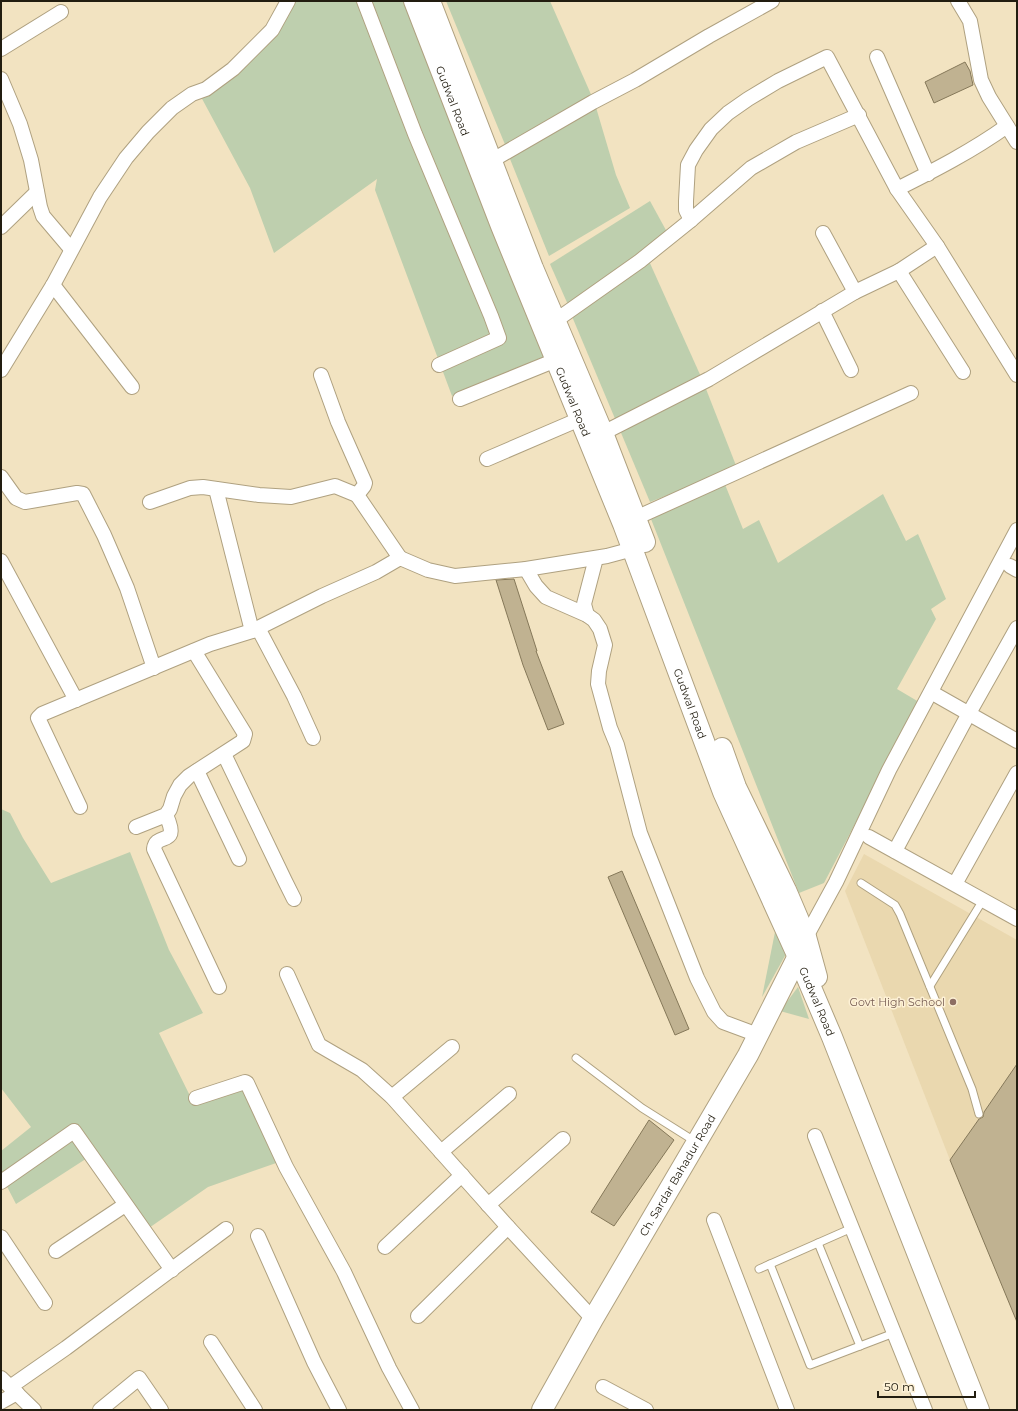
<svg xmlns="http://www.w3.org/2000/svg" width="1018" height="1411" viewBox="0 0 1018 1411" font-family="Montserrat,sans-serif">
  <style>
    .built { fill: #ead8af }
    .green { fill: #becfae }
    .building { fill: #c0b291; stroke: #857859 }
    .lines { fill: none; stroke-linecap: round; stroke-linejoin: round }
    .service-casing { stroke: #afa180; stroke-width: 9 }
    .minor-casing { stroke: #afa180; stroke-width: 16 }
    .secondary-casing { stroke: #afa180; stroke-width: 22 }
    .service { stroke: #fff; stroke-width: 7 }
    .minor { stroke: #fff; stroke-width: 14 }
    .secondary { stroke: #fff; stroke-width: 20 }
    .education-dot { fill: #8d6e63; stroke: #fdf1d6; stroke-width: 1.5 }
    .labels { text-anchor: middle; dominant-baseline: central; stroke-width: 3; stroke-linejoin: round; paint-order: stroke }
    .street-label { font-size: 11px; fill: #221d10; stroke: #fdf1d6 }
    .education-label { font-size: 11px; fill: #785e54; stroke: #fdf1d6; text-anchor: end }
  </style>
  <rect width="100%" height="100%" fill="#f2e3c1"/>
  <polygon class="built" points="864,854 1017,940 1017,1064 950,1160 845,891"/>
  <g class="green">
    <polygon points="288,1 406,1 547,357 543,361 452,396 375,190 377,179 274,253 250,188 200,95 233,70"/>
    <polygon points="446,1 550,1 593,99 506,147"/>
    <polygon points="595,104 616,175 630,208 549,256 508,154"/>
    <polygon points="650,201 667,232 569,307 550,264"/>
    <polygon points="649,261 702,379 616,421 571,314"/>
    <polygon points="706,389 737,468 650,502 619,428"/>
    <polygon points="724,482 743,529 759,520 778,563 883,494 906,541 918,534 946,599 931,609 936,619 897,689 919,702 824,883 799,893 651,519"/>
    <polygon points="1,809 10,813 23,838 51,883 130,852 169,950 203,1013 159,1033 193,1102 243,1089 279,1162 208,1187 146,1230 95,1153 16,1204 1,1175 1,1151 31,1127 1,1088"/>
    <polygon points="775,932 786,954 762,997"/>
    <polygon points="798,987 809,1019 780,1011"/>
  </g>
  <g class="building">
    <polygon points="965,62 970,71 973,85 934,103 925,82"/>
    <polygon points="514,579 537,651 536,651 564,724 548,730 523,665 496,580"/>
    <polygon points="622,871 689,1029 675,1035 608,877"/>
    <polygon points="1017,1064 1017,1322 950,1160 979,1119 983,1117 984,1112"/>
    <polygon points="649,1120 674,1140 614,1226 591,1212"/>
  </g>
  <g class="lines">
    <g class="service-casing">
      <g id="service">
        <polyline points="861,883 895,905 900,914 972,1089 979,1114"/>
        <polyline points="930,986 983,900"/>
        <polyline points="576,1058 642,1108 696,1142"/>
        <polyline points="818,1243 860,1346"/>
        <polyline points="770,1264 810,1365 894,1333"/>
        <polyline points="759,1269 852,1228"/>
      </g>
    </g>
    <g class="minor-casing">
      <g id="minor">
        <polyline points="364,1 415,134 491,316 499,338 439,365"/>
        <polyline points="958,1 970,21 981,80 989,97 1017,142"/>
        <polyline points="1,49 61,12"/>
        <polyline points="877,57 928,174"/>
        <polyline points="1,79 20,124 31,160 40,207 43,216 71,249"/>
        <polyline points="491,161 593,102 635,80 709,36 772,1"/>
        <path d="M 897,189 C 935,170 972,151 1007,126"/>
        <polyline points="691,220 686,210 686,201 688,165 696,150 711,129 728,113 748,99 778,81 827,57 897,189 937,246 1017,375"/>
        <polyline points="1,227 37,192"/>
        <polyline points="899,271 963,372"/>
        <polyline points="53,285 132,387"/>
        <polyline points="855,292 899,271 937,246"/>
        <polyline points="822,311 851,370"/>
        <polyline points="555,321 640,261 691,220 751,168 796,142 859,115"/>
        <polyline points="1,370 53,285 100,197 126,158 148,132 172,108 192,94 206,89 233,69 272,30 288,1"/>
        <polyline points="321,375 338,422 365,483 364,486 357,495 400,558"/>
        <polyline points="460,399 556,360"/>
        <polyline points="603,433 709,379 855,292 823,233"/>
        <polyline points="487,459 580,419"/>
        <polyline points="1,477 16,498 25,502 77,493 83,494 104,535 127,588 154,668"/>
        <polyline points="216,489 252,631"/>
        <polyline points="150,502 190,488 203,487 259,495 291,497 335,486 357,495"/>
        <polyline points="629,521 911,393"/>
        <polyline points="1,561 76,700"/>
        <polyline points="1010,566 1017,570"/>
        <polyline points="526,569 536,586 546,597 587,615 594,620 600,629 605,645 599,671 598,684 610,728 617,745 640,833 697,978 714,1012 723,1022 758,1035"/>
        <polyline points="587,615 584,604 596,558"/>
        <polyline points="258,628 294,696 313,738"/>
        <polyline points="936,695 1017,741"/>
        <polyline points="224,754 285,881 294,899"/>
        <polyline points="197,771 239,859"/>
        <polyline points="80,807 38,718 42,714 210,644 252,631 322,596 376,572 400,558 428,570 455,576 526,569 607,556 633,549"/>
        <path d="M 166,815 C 181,848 156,831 154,849 L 219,987"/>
        <polyline points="136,827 166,815 170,809 174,796 180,785 189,776 243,741 245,734 194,651"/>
        <polyline points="869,837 1017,919"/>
        <polyline points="895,851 968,715 1017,628"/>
        <polyline points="955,884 1017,773"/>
        <polyline points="806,937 836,882 889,770 1017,530"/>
        <polyline points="287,974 319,1045 362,1070 392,1097 508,1227 593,1319"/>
        <polyline points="392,1097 452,1047"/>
        <polyline points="196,1098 245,1082 247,1083 286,1167 344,1272 389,1368 412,1410"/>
        <polyline points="815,1136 925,1410"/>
        <polyline points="441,1152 509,1094"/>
        <polyline points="1,1182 74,1131 172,1270"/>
        <polyline points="488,1205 563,1139"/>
        <polyline points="714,1220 787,1410"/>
        <polyline points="258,1236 314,1362 339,1410"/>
        <polyline points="1,1237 45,1303"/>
        <polyline points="385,1247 462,1175"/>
        <polyline points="56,1251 125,1205"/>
        <polyline points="418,1316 508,1227"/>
        <polyline points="211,1342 255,1410"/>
        <polyline points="1,1378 34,1410"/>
        <polyline points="10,1387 66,1348 226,1229"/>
        <polyline points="603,1387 646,1410"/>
        <polyline points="1,1402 17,1393"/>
        <polyline points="100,1410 139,1378 161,1410"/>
      </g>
    </g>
    <g class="secondary-casing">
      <g id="secondary">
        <path id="s1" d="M 414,1 L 501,226 L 623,524 L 723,792 L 798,957 L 832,1037 L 979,1410"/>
        <polyline points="430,1 533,268 603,433 645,542"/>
        <polyline points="722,748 736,787 786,890 806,937 817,977"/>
        <path id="s2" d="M 542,1410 L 593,1319 L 748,1055 L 801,950"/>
      </g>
    </g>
    <use href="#service" class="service"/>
    <use href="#minor" class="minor"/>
    <use href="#secondary" class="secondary"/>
  </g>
  <circle class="education-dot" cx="953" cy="1002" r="4"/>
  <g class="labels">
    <g class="street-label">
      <text stroke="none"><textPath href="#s1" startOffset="107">Gudwal Road</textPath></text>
      <text stroke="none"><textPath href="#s1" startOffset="431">Gudwal Road</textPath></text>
      <text stroke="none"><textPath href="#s1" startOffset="755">Gudwal Road</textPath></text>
      <text stroke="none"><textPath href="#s1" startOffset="1079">Gudwal Road</textPath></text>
      <text stroke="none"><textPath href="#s2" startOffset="271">Ch. Sardar Bahadur Road</textPath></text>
    </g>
    <g class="education-label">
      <text x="945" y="1002">Govt High School</text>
    </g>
  </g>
  <rect width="1018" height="1411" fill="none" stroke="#221d10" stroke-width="4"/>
  <path d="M878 1391v6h97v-6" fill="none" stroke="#221d10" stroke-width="2"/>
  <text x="884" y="1391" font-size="12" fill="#221d10" stroke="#fdf1d6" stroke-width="3" paint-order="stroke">50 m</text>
</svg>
